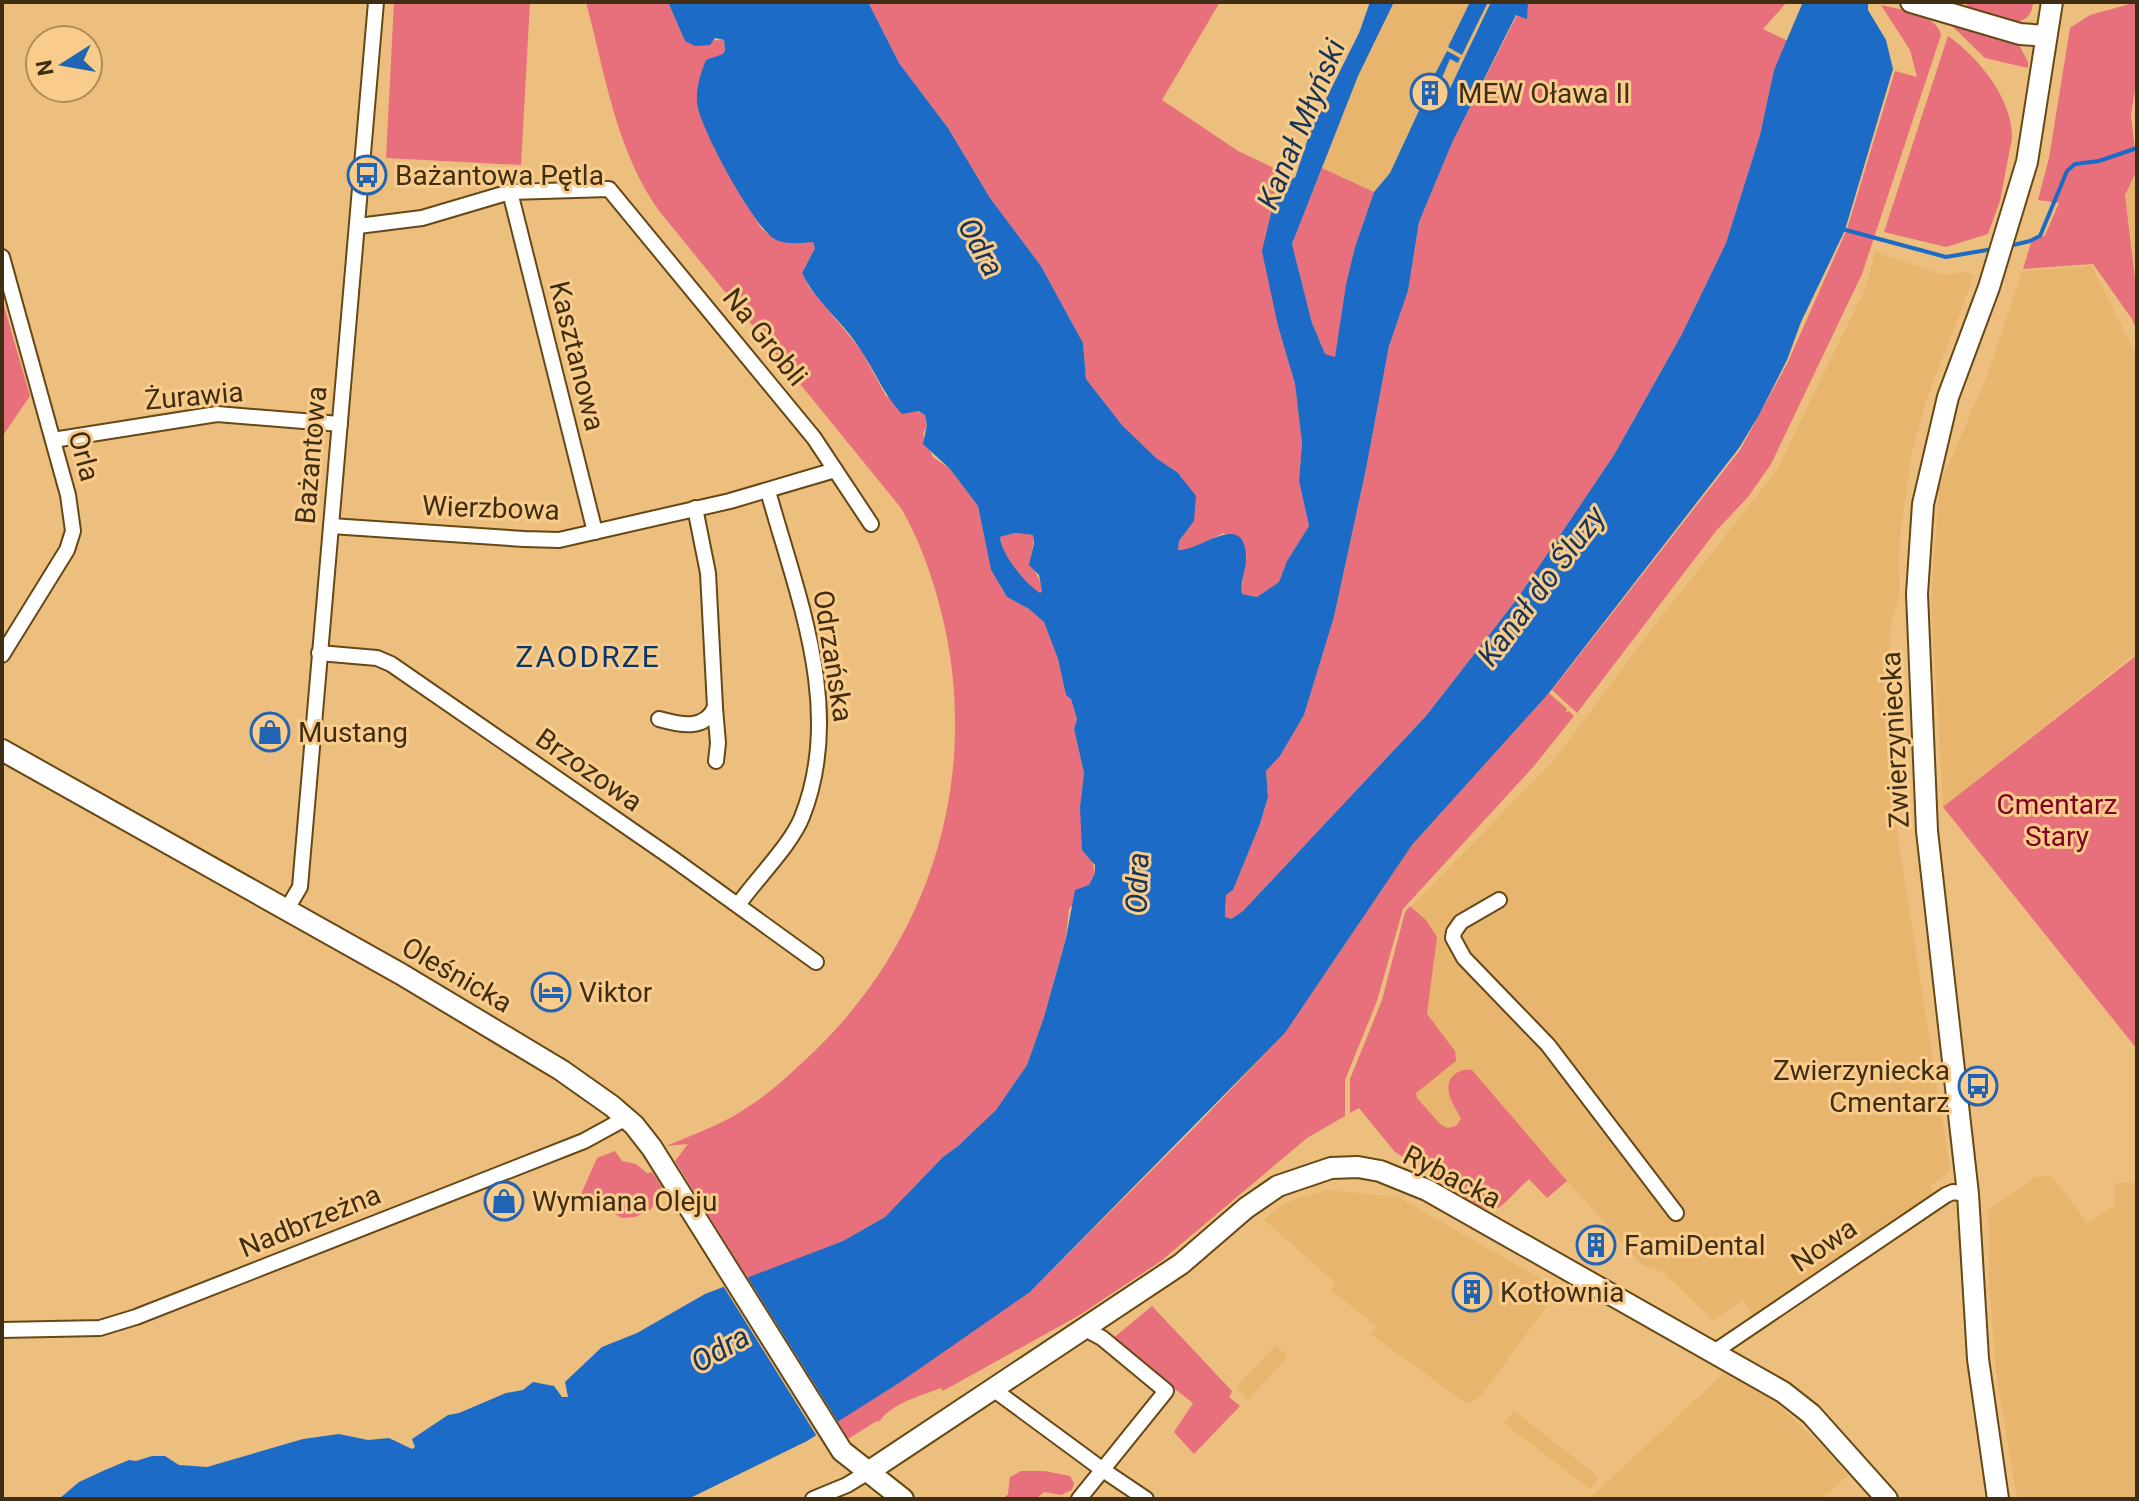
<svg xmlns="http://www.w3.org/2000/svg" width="2139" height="1501" viewBox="0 0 2139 1501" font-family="Roboto,sans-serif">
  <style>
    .built { fill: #e7b56d }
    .green { fill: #e7707c }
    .water { fill: #1b6bc7; fill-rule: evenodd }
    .pier { fill: #ecbf7e }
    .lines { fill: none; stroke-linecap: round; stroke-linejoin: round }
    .stream { stroke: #1b6bc7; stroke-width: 4 }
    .street-casing { stroke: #674815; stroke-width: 18 }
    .secondary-casing { stroke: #674815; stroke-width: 24 }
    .street { stroke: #fff; stroke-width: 14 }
    .secondary { stroke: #fff; stroke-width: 20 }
    .labels { text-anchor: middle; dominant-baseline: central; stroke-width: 6; stroke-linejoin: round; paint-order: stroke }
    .poi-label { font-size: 28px; fill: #3f2e13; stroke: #f9cc8b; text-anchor: start }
    .street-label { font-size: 28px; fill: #3f2e13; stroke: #f9cc8b }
    .park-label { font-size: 28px; fill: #810026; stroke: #f9cc8b }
    .water-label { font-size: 30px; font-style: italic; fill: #16345a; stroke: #f9cc8b }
    .neighbourhood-label { font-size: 30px; letter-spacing: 2px; fill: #0a3568; stroke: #f9cc8b }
  </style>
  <rect width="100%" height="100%" fill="#ecbf7e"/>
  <g class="built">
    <polygon points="1394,2 1470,2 1448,47 1462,55 1488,2 1491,2 1444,101 1441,100 1441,80 1450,59 1447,51 1435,74 1440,91 1431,109 1421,104 1390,173 1374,192 1322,168 1358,76"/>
    <polygon points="2137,157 2137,319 2111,166"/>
    <polygon points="1875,252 1944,275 1966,272 1974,276 1926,401 1911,456 1900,539 1899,596 1890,628 1889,779 1950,1171 1930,1186 1935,1197 1755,1317 1743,1300 1713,1320 1663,1272 1642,1265 1540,1150 1476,1205 1395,1152 1359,1108 1389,1012 1409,909 1555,759 1651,630 1777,470 1866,287"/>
    <polygon points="2092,266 2137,357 2137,652 1943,807 1931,604 1939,486 1986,379 2022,271"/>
    <polygon points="2052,1176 2088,1224 2114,1206 2115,1183 2137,1183 2137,1499 2017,1499 1996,1372 1989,1285 1988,1210 2035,1177"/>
    <polygon points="1328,1190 1398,1197 1559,1289 1481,1396 1469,1404 1460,1399 1371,1334 1377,1327 1331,1290 1336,1283 1264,1220 1277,1208 1297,1198"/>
    <polygon points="1276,1345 1288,1357 1248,1399 1236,1387"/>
    <polygon points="1724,1373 1776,1403 1822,1446 1848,1476 1821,1499 1589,1499"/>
    <polygon points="1514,1411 1599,1477 1590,1489 1504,1423"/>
  </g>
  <g class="green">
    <polygon points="394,2 530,2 521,165 386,158"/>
    <path d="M 586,2 L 668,2 L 685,41 L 724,40 L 725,50 L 723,54 L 714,148 L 761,228 L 775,240 L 798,243 L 813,241 L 815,248 L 802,273 L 809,287 L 861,350 L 886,396 L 925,415 L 927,425 L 923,435 L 933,457 L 950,469 L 978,506 L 991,570 L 1007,597 L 1029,609 L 1044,622 L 1058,659 L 1066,695 L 1071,699 L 1077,719 L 1074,729 L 1084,773 L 1080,807 L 1095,873 L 1089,885 L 1069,909 L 1066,937 L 1044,1017 L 1027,1065 L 996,1110 L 958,1146 L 943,1157 L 885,1217 L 843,1241 L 748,1279 L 675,1161 L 688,1144 L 666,1146 C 688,1137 711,1128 732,1117 C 759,1102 782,1082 804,1061 C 929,947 982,780 942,615 C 933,578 920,541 901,508 L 660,212 C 616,152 605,73 586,2 Z"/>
    <polygon points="868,2 1220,2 1162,100 1238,151 1295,178 1276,193 1271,216 1278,326 1295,384 1302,443 1299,481 1309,526 1287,561 1279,582 1257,597 1242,594 1243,570 1247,557 1224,533 1186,551 1178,550 1179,541 1194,521 1177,472 1156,458 1122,425 1086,379 1083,343 1041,266 990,198 948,128 899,63"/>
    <polygon points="1528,2 1787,2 1763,29 1788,41 1774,70 1760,135 1726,243 1682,334 1614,455 1517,599 1426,716 1243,911 1231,919 1225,917 1226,895 1233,890 1260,824 1268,797 1266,771 1280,756 1304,715 1334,617 1366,469 1389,346 1408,291 1419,222 1452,143 1517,15"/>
    <path d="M 1968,2 L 2033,2 C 2031,39 1984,14 1965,8 Z"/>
    <polygon points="2137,2 2137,77 2131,115 2137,170 2125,195 2137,297 2137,332 2132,319 2093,264 2023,269 2031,243 2045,235 2059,203 2038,200 2049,158 2070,28 2090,15"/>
    <path d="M 1881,5 C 1900,10 1936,13 1941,35 L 1862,274 L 1771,464 L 1748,497 L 1716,531 L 1577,713 L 1552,690 L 1740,450 L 1787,364 L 1847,229 L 1895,71 L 1917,77 L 1910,50 Z"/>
    <polygon points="1951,20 2016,39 2028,62 2028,68 1985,58 1950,24"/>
    <path d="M 1948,36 C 1979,58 2012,98 2012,138 L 2000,201 L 1988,234 L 1946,247 L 1884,232 Z"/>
    <polygon points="1322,168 1374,192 1355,247 1335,357 1331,358 1325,355 1312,323 1292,244"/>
    <polygon points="2,299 30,396 2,437"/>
    <path d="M 1015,533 L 1033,535 C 1035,545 1030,551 1031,561 C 1034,573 1041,578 1042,591 L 1039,594 C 1026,583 1001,554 1000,537 Z"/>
    <polygon points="2137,655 2137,1049 1943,807"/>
    <path d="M 1549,693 L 1567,709 L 1566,713 L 1569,711 L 1574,716 L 1534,766 L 1403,909 L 1377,1001 L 1345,1080 L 1345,1116 L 1307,1138 L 1161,1261 L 1078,1316 L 943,1391 L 941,1388 C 923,1395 890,1404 880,1421 L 875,1422 L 848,1439 L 837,1421 L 1030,1292 L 1197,1125 L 1285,1033 L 1412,845 Z"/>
    <path d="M 1410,906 L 1426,920 L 1437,937 L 1427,1014 L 1455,1051 L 1456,1061 L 1416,1093 L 1417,1098 L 1440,1124 L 1447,1128 L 1456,1126 L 1461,1119 C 1455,1106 1441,1089 1453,1076 C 1459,1070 1464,1069 1472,1070 L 1567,1181 L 1547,1198 L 1529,1179 C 1495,1210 1500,1222 1458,1193 L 1461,1188 L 1455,1183 L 1451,1188 L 1395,1152 L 1359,1108 L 1350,1113 L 1350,1079 L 1382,1000 L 1405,912 Z"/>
    <polygon points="615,1151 622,1161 636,1164 647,1173 652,1172 662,1187 660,1197 650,1210 635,1217 622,1218 610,1211 594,1214 582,1200 581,1194 597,1158"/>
    <polygon points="1152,1306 1232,1391 1229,1397 1240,1406 1194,1454 1174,1432 1193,1403 1111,1340"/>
    <polygon points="1021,1471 1045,1471 1070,1476 1074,1483 1072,1490 1061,1495 1044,1492 1036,1499 1003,1499 1008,1494 1010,1477"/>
  </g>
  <g class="water">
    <path d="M 668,2 L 868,2 L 899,63 L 948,128 L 990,198 L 1041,266 L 1083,343 L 1086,379 L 1122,425 L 1156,458 L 1177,472 L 1196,496 L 1194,521 L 1179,541 L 1178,550 C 1199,552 1243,510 1246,555 C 1247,568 1240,580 1242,594 L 1257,597 L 1279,582 L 1287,561 L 1309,526 L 1299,481 L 1302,443 L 1295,384 L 1278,326 L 1262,251 L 1276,193 L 1283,182 L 1295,178 L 1311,129 L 1359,33 L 1370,2 L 1394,2 L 1358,76 L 1292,244 L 1312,323 L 1325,354 L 1335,357 L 1346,285 L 1355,247 L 1374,192 L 1390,173 L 1422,104 L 1431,108 L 1440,91 L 1435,74 L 1447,51 L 1460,58 L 1458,63 L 1450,59 L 1441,80 L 1448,84 L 1441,99 L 1444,101 L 1491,2 L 1528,2 L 1527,19 L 1516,15 L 1452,143 L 1419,222 L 1408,291 L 1389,346 L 1366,469 L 1334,617 L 1304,715 L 1280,756 L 1266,771 L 1268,797 L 1260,824 L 1233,890 L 1226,895 L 1225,917 L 1231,919 L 1243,911 L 1426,716 L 1517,599 L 1614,455 L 1682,334 L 1726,243 L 1760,135 L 1774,70 L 1803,2 L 1868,2 L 1868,10 L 1886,40 L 1893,69 L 1845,230 L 1801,322 L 1787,360 L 1759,415 L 1739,448 L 1549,693 L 1412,845 L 1285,1033 L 1030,1292 L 899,1383 L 807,1441 L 688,1499 L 59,1499 L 79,1482 L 105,1470 L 129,1460 L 136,1461 L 152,1456 L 165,1456 L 179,1465 L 207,1467 L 303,1439 L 339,1434 L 368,1440 L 389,1438 L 412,1449 L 415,1447 L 412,1439 L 448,1415 L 459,1413 L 506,1393 L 523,1390 L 533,1382 L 554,1386 L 562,1397 L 568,1397 L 565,1382 L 602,1347 L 637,1333 L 705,1294 L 843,1241 L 885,1217 L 943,1157 L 958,1146 L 996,1110 L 1027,1065 L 1044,1017 L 1066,938 L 1075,890 L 1089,885 L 1095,873 L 1095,865 L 1082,850 L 1080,807 L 1084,773 L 1074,729 L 1077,719 L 1071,699 L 1066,695 L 1058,659 L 1044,622 L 1029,609 L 1007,597 L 991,570 L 978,506 L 950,469 L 923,444 L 927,425 L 925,415 L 918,411 L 902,414 C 883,393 877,375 862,352 C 845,323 816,303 802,273 L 815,248 L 813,242 C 802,243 787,245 776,240 C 756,231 698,125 697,102 C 696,88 701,72 706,60 L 723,54 L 725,50 L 724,40 L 715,38 L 710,45 L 695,46 L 685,41 ZM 1015,533 L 1033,535 L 1034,543 L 1029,565 L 1039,575 L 1042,591 L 1040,593 C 1026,584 1001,554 1000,537 Z"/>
    <polygon points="1470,2 1488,2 1462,55 1448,47"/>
  </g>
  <polygon class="pier" points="746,1275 840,1425 818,1438 722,1284"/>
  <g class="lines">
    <g class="stream">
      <polyline points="1842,229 1946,257 1993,249"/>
      <polyline points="2009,246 2030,241 2040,236 2067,171 2075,164 2099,161 2137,148"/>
    </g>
    <g class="street-casing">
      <g id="street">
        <polyline points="510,192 595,532"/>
        <polyline points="358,226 422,218 510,192 609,189 814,438 871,524"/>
        <polyline points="2,257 68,495 73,531 67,550 2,655"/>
        <polyline points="53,440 217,414 340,424"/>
        <polyline points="331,526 524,539 559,540 730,501 835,470"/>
        <polyline points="319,653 377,658 391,664 672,858 816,962"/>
        <polyline points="715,708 718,743 716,761"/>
        <path d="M 659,719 C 680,725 705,731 715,707 L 708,573 L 695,508"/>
        <polyline points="1499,900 1461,922 1454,932 1453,938 1464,958 1548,1045 1676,1213"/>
        <path d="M 738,905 C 756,879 791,845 802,817 C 845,709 797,596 768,491"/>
        <polyline points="287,909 300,887 376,2"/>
        <polyline points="2,1330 100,1328 136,1317 584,1141 626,1118"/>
        <polyline points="1714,1352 1946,1195 1953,1192 1968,1194"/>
        <polyline points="993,1389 1103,1470 1146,1499"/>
        <polyline points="813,1499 847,1485 868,1472"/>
        <polyline points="1079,1499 1166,1391 1102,1338 1085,1329"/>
      </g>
    </g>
    <g class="secondary-casing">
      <g id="secondary">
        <polyline points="1911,2 2020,34 2046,36"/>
        <polyline points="2,750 401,974 561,1070 612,1106 634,1125 652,1148 842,1451 903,1499"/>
        <polyline points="868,1472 1181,1264 1246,1208 1278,1186 1331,1168 1358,1167 1380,1171 1427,1190 1783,1392 1811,1414 1887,1499"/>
        <polyline points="1998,1499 1978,1359 1968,1194 1927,831 1917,594 1923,504 1948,397 1989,287 2027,162 2052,2"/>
      </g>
    </g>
    <use href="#street" class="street"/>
    <use href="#secondary" class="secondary"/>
  </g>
  <defs>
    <g id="building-ring" transform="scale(2)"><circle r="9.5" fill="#f9cc8b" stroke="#2164b4" stroke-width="1.5"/><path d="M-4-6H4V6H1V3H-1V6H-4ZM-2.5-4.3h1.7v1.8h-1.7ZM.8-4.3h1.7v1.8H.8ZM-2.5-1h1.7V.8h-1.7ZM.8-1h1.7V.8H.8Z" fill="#2164b4"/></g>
    <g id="bus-ring" transform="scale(2)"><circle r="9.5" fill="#f9cc8b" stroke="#2164b4" stroke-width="1.5"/><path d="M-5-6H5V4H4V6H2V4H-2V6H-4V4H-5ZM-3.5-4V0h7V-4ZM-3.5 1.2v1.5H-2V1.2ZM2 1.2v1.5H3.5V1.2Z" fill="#2164b4"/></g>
    <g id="shop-ring" transform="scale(2)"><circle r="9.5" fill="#f9cc8b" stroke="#2164b4" stroke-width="1.5"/><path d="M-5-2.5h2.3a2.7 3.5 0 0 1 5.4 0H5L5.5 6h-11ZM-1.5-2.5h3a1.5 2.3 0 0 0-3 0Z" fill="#2164b4"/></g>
    <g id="hotel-ring" transform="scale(2)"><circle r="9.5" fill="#f9cc8b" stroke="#2164b4" stroke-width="1.5"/><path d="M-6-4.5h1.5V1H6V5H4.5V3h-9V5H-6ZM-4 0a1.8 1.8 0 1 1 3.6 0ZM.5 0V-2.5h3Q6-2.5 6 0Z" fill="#2164b4"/></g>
  </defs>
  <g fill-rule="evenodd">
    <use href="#building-ring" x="1430" y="93"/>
    <use href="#bus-ring" x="367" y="175"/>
    <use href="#shop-ring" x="270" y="732"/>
    <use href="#hotel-ring" x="551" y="992"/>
    <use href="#bus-ring" x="1978" y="1086"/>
    <use href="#shop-ring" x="504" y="1201"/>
    <use href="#building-ring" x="1596" y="1245"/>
    <use href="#building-ring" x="1472" y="1292"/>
  </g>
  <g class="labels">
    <g class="poi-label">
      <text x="1458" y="93">MEW Oława II</text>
      <text x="395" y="175">Bażantowa Pętla</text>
      <text x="298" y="732">Mustang</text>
      <text x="579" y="992">Viktor</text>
      <text x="1950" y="1070" text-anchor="end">Zwierzyniecka<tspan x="1950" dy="32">Cmentarz</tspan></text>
      <text x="532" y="1201">Wymiana Oleju</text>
      <text x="1624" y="1245">FamiDental</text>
      <text x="1500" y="1292">Kotłownia</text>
    </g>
    <g class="street-label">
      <text transform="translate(765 337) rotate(51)">Na Grobli</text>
      <text transform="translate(577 356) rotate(76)">Kasztanowa</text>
      <text transform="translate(194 396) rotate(-5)">Żurawia</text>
      <text transform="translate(311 455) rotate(-85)">Bażantowa</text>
      <text transform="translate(84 456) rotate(75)">Orla</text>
      <text transform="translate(491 508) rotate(2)">Wierzbowa</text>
      <text transform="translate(833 656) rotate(81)">Odrzańska</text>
      <text transform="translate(1895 740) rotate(-93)">Zwierzyniecka</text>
      <text transform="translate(589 770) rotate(35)">Brzozowa</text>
      <text transform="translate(457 975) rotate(30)">Oleśnicka</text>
      <text transform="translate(1452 1177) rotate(27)">Rybacka</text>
      <text transform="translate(310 1221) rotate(-22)">Nadbrzeżna</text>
      <text transform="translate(1824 1245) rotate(-34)">Nowa</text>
    </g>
    <g class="park-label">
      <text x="2057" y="804">Cmentarz<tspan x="2057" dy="32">Stary</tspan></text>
    </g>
    <g class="water-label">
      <text transform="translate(1301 124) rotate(-67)">Kanał Młyński</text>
      <text transform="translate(981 247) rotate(61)">Odra</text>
      <text transform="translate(1541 586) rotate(-53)">Kanał do Śluzy</text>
      <text transform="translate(1137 883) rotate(-88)">Odra</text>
      <text transform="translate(720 1349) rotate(-30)">Odra</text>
    </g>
    <g class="neighbourhood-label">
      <text x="588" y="656">ZAODRZE</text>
    </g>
  </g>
  <rect width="2139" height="1501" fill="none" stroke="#3f2e13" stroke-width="8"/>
  <g transform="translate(64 64) rotate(259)"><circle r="38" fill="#f9cc8b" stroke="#af8d5b" stroke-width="2"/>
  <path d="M0-6L14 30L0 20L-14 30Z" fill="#2164b4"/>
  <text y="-12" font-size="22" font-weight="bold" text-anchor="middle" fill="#3f2e13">N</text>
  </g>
</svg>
